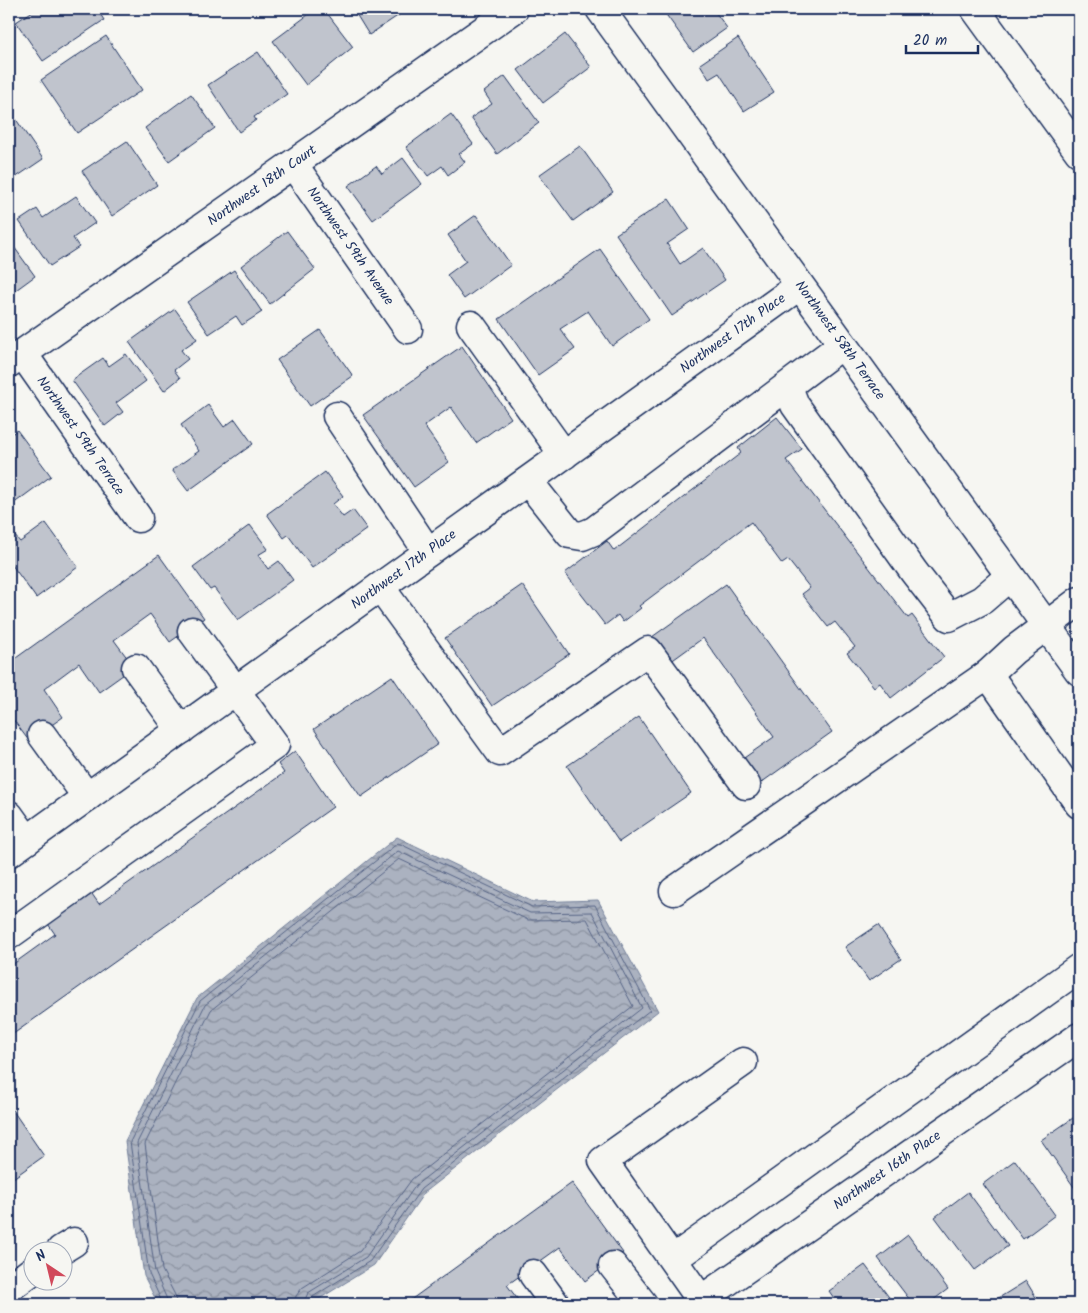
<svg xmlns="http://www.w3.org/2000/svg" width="1088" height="1313" viewBox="0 0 1088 1313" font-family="Kalam,sans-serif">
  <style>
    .water { fill: url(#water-waves); stroke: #717e99 }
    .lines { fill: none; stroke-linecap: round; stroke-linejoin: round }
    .shore { stroke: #556385; stroke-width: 1 }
    .building { fill: #c0c4cd; stroke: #1b2f5e }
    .minor-casing { stroke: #1b2f5e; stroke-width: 31 }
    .minor { stroke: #f6f6f2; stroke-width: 28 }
    .labels { text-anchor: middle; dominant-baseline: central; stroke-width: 4; stroke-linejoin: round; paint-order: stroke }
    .street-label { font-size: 14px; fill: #1b2f5e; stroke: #f6f6f2 }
  </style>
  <defs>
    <pattern id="water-waves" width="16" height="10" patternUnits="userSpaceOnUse" patternTransform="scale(1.25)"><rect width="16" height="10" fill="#abb2c0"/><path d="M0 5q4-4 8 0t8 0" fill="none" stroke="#8a919f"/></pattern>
  </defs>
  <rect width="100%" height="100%" fill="#f6f6f2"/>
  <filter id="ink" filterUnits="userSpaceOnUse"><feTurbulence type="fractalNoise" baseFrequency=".02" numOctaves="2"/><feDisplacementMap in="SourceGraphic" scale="10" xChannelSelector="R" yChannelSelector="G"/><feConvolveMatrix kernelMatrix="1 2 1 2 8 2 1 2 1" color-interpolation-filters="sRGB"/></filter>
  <g filter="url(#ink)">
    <polygon class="water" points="397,837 533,902 598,900 658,1011 424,1193 374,1265 311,1304 158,1304 144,1276 125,1141 197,998"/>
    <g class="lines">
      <g class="shore">
        <polyline points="163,1304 149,1274 130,1142 200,1001 398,843 532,907 595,905 650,1010 421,1189 370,1261 311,1298 309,1304"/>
        <polyline points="169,1304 155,1272 137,1143 205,1005 398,851 530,913 592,912 642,1008 416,1185 366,1257 308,1293 303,1304"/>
        <polyline points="176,1304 175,1295 162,1270 145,1144 211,1010 399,859 528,920 587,919 633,1006 412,1179 360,1251 302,1288 296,1296 295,1304"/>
      </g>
    </g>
    <g class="building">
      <polygon points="36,9 97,9 104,20 43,61 16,22"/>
      <polygon points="316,9 324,9 353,47 306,85 273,41"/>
      <polygon points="353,9 408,9 369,35"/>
      <polygon points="662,9 713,9 727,28 693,52"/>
      <polygon points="565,34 591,67 543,103 518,70"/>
      <polygon points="106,36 142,90 77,133 41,80"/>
      <polygon points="738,38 774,92 744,111 719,73 709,79 700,64"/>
      <polygon points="258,52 287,94 254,117 256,120 239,132 208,85"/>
      <polygon points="505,76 539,123 497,154 471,118 492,104 484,92"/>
      <polygon points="191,94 215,128 169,161 145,128"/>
      <polygon points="9,109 43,159 9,182"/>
      <polygon points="451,114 473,144 459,154 465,162 448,175 442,166 428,176 406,147"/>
      <polygon points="127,141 157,185 112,216 82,171"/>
      <polygon points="580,146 613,192 573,221 539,175"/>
      <polygon points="403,158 422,184 373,220 348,186 376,166 382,174"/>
      <polygon points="76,196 95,223 73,238 79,247 50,266 19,221 37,209 43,218"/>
      <polygon points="669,199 689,229 667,244 680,264 703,248 725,280 672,316 616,234"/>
      <polygon points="476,215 511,265 464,299 447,275 466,261 448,235"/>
      <polygon points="287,231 315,269 270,304 241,266"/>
      <polygon points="9,240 35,276 9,295"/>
      <polygon points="600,249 649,319 612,346 588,311 560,329 575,349 538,375 499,319"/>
      <polygon points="234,270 262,312 242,325 236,316 209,334 187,302"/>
      <polygon points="175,309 197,339 181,350 188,359 174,370 180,378 164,391 129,342"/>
      <polygon points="320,330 353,376 310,406 277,360"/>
      <polygon points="462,346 511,418 476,443 451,407 424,426 449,462 414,487 363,415"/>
      <polygon points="126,354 146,381 116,403 123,412 105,426 72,380 103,358 109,366"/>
      <polygon points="208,405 224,427 235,419 253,444 188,491 172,470 199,451 181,425"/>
      <polygon points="777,417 802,449 786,460 908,618 912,615 944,657 891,698 880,683 874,687 847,653 855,647 835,622 828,627 802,594 810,588 788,560 782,564 751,522 639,606 641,608 623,622 618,615 605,625 565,573 607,541 614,551 741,453 738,448"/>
      <polygon points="17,430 51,476 9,507 9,436"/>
      <polygon points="325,472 343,496 333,504 343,517 353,510 367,529 312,568 288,535 284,538 267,514"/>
      <polygon points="46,523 78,567 36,598 9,561 9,539 14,535 20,542"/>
      <polygon points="250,525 268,549 258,555 268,569 279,561 293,580 238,620 214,588 210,590 193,567"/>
      <polygon points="159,555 204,618 170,642 150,614 114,640 134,667 99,692 79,663 44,689 63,717 29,741 9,714 9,663"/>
      <polygon points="726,584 832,732 758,785 741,760 774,737 703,638 670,662 652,637"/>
      <polygon points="522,585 569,654 492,706 445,638"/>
      <polygon points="392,676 438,744 361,797 314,729"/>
      <polygon points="639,717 691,793 619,842 567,766"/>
      <polygon points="295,751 333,807 9,1037 9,967 55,934 48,924 92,894 99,904 284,773 278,764"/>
      <polygon points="878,925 901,959 869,981 845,947"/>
      <polygon points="9,1105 44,1156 9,1181"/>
      <polygon points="1076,1116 1079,1121 1079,1194 1041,1140"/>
      <polygon points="1015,1160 1055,1215 1023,1239 983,1184"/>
      <polygon points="572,1183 623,1253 585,1281 560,1247 507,1285 519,1301 514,1304 405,1304"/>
      <polygon points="968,1192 1008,1246 975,1270 935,1217"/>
      <polygon points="908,1235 948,1289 928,1304 913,1304 878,1258"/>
      <polygon points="865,1265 894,1304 838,1304 829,1291"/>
      <polygon points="1026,1281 1040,1304 989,1304"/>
    </g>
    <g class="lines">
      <g class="minor-casing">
        <g id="minor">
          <path id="s1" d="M 600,9 L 1079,671"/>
          <polyline points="975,9 1079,152"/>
          <path id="s2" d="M 293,164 L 408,329"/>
          <polyline points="471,325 564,455"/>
          <path id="s3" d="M 23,354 L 138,518"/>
          <path id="s4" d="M 9,363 L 514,9"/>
          <polyline points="788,387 795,405 914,572 949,617 982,600 1010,576"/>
          <polyline points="337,416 428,552"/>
          <polyline points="528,481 570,534 582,536 594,531 842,345"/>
          <polyline points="380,587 500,752 648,651 746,785"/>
          <polyline points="136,668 181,730"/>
          <polyline points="988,674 1014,650 1079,601"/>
          <polyline points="42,735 87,797"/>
          <polyline points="9,815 27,840"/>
          <path id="s5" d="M 9,853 L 799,286"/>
          <polyline points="674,891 988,674 1079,804"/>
          <polyline points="9,935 275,745 192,631"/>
          <polyline points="61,1250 74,1242"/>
          <polyline points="673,1259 1079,968"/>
          <polyline points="613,1266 643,1304"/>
          <polyline points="533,1274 555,1304"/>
          <polyline points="9,1288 32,1271"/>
          <polyline points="701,1300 603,1161 743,1062"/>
          <path id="s6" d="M 695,1304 L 1079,1037"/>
        </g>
      </g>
      <use href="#minor" class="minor"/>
    </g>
  </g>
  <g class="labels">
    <g class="street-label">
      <text stroke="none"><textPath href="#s4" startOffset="309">Northwest 18th Court</textPath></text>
      <text stroke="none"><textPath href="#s2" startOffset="100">Northwest 59th Avenue</textPath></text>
      <text stroke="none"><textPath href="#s5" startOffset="891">Northwest 17th Place</textPath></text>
      <text stroke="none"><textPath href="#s1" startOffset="409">Northwest 58th Terrace</textPath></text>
      <text stroke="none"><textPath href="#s3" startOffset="100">Northwest 59th Terrace</textPath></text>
      <text stroke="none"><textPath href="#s5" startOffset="486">Northwest 17th Place</textPath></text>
      <text stroke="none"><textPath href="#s6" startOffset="234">Northwest 16th Place</textPath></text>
    </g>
  </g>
  <rect width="1088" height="1313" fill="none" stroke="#f6f6f2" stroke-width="30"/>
  <rect x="15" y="15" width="1058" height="1283" fill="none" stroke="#1b2f5e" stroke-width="2" filter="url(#ink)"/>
  <g transform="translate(48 1266) rotate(325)"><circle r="24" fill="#f6f6f2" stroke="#9ea6b7"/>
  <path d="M0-4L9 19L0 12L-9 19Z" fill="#d1495b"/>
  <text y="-8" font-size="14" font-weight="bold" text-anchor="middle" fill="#1b2f5e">N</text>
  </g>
  <path d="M906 45v8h72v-8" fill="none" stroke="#1b2f5e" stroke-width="2.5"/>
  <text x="913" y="45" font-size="15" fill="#1b2f5e" stroke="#f6f6f2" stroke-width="4" paint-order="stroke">20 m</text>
</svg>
